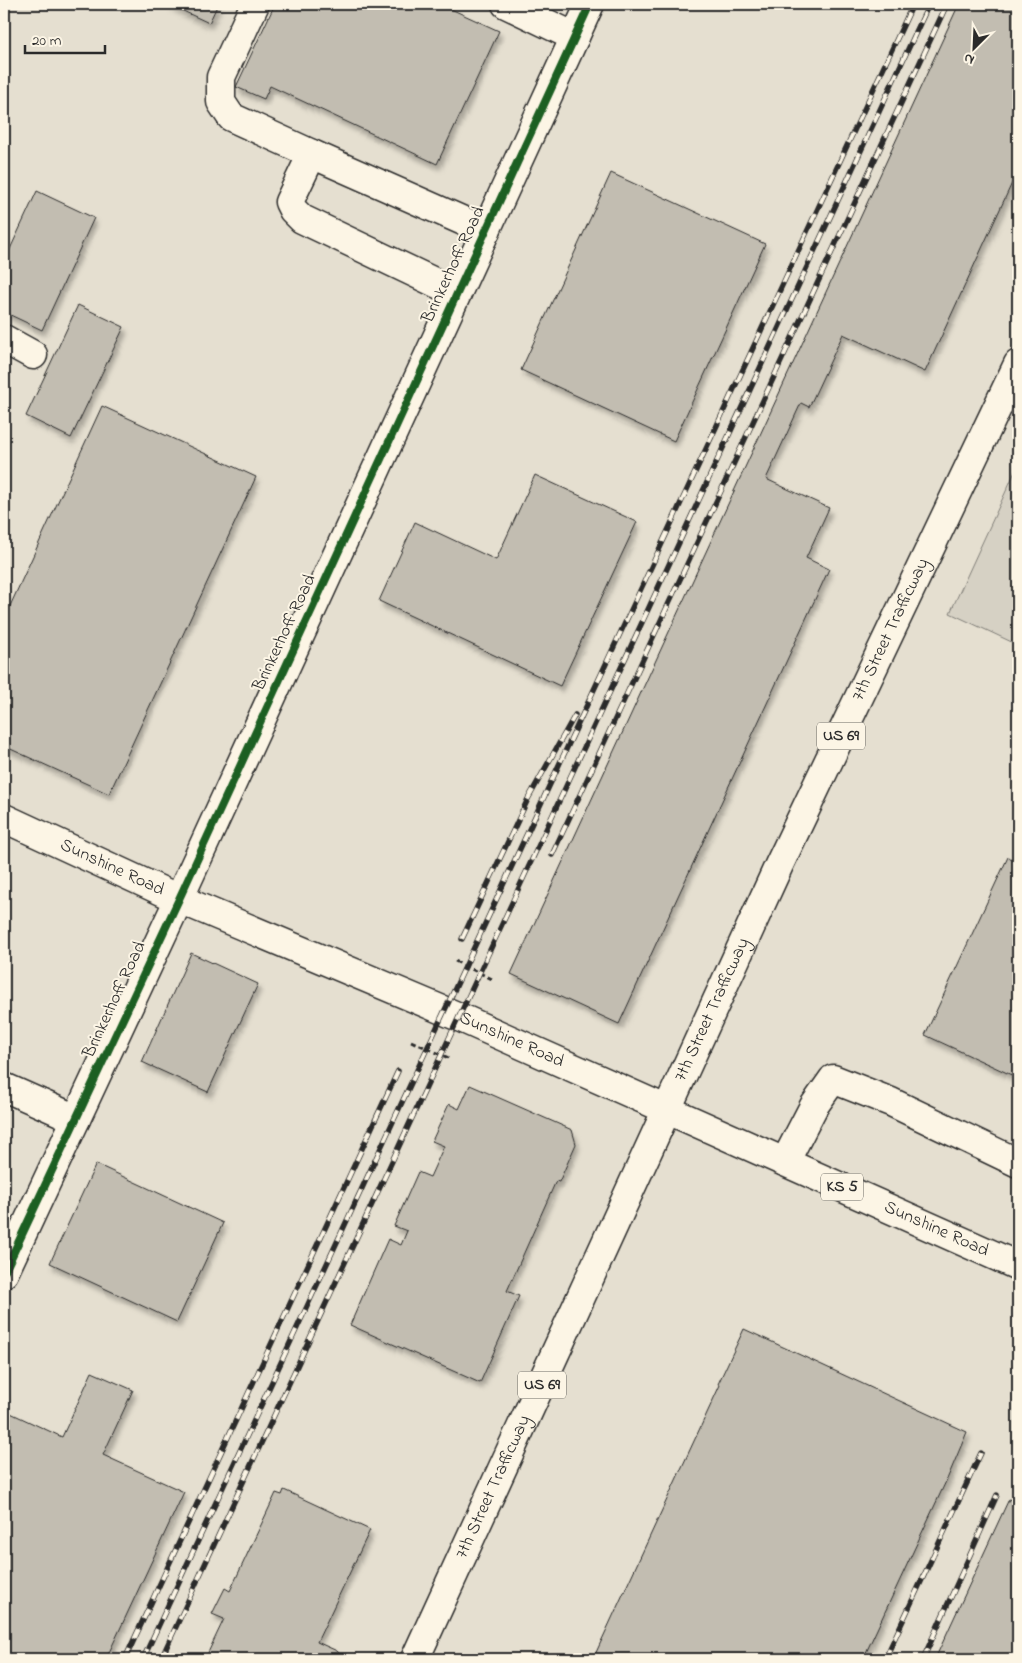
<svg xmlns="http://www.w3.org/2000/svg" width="1022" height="1663" viewBox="0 0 1022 1663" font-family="'Indie Flower',sans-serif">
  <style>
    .built { fill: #e5dfd0 }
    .green { fill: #d6d1c4; stroke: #807e78 }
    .building { fill: #c2bdb1; stroke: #2b2b2b; filter: url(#shadow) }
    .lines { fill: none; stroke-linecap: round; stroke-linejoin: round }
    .minor-casing { stroke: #2b2b2b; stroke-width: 31 }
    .major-casing { stroke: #2b2b2b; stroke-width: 31 }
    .path { stroke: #2b2b2b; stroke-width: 3; stroke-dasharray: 5 4; stroke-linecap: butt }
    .minor { stroke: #fcf5e5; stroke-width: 28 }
    .major { stroke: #fcf5e5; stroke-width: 28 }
    .rail-casing { stroke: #2b2b2b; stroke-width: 5.5 }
    .rail { stroke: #fcf5e5; stroke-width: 4; stroke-dasharray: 11; stroke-linecap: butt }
    .cycleway-casing { stroke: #fcf5e5; stroke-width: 11 }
    .cycleway { stroke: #1b5e20; stroke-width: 8 }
    .labels { text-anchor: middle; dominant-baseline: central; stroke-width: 4; stroke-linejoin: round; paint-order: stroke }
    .shield { fill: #fcf5e5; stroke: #6a6863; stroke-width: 1 }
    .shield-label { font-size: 16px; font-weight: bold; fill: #2b2b2b }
    .street-label { font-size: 18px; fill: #2b2b2b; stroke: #fcf5e5 }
  </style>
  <defs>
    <filter id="shadow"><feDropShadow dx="3" dy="5.5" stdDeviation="2.5" flood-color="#0004"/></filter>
  </defs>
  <rect width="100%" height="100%" fill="#f4edde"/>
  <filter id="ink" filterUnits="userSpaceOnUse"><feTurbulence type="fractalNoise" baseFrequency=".02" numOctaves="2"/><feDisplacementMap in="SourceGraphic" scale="10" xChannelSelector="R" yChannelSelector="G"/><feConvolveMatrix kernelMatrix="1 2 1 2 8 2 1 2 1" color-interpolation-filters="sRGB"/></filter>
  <g filter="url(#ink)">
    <rect class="built" x="4" y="4" width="1014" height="1655"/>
    <polygon class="green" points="1018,465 1018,645 950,613"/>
    <g class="building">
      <polygon points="168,4 218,4 209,23"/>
      <polygon points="275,4 440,4 499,31 437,164 270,86 264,99 236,87"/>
      <polygon points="959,4 1018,4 1018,170 925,372 843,334 809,407 801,403 766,479 829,508 806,558 829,569 619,1024 511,974"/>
      <polygon points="611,173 765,244 674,441 521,370"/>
      <polygon points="37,191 94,218 42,330 4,312 4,262"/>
      <polygon points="78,305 124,327 71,438 26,416"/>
      <polygon points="102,406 256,477 109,794 4,746 4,619"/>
      <polygon points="535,475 637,522 560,686 379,601 415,522 496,560"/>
      <polygon points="1008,857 1018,862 1018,1078 925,1035"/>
      <polygon points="191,953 258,984 208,1092 142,1062"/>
      <polygon points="470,1085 572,1130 576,1144 559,1182 556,1181 507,1291 519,1296 480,1383 350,1325 388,1239 401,1245 407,1231 394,1226 418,1172 430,1177 444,1146 432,1141 449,1104 459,1109"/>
      <polygon points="96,1164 223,1223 177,1322 50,1263"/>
      <polygon points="744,1329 967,1432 948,1477 863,1659 593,1659 720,1385 718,1384"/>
      <polygon points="92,1372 133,1390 103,1455 184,1492 106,1659 4,1659 4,1410 62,1437"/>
      <polygon points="284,1490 370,1530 317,1642 337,1651 340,1654 341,1659 205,1659 224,1619 212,1614 225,1588 230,1591 276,1493 282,1495"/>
      <polygon points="1009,1499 1018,1503 1018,1659 935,1659"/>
    </g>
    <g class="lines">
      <g class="minor-casing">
        <g id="minor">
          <polyline points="255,4 221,77 221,102 231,117 312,154"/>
          <polyline points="506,4 575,37"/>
          <polyline points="457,293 302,219 293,210 289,202 312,154 486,231"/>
          <polyline points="4,339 33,355"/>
          <polyline points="4,1087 76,1119"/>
          <polyline points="785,1162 814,1106 833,1079 891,1102 1018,1163"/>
          <polyline points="4,1273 179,899 590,4"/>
        </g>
      </g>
      <g class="major-casing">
        <g id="major">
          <path id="s1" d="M 4,818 L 179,899 L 459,1017 L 1018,1266"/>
          <path id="s2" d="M 415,1659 L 779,865 L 1018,364"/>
        </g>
      </g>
      <g class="path">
        <polyline points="455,961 492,979"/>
        <polyline points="411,1041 451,1059"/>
      </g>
      <use href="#minor" class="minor"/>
      <use href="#major" class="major"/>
      <g class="rail-casing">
        <g id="rail">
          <polyline points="552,855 947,4"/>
          <polyline points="462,939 528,799 575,715"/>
          <polyline points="125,1659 398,1071"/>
          <polyline points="143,1659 913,4"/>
          <polyline points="161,1659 929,4"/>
          <polyline points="885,1659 981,1453"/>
          <polyline points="923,1659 997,1495"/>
        </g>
      </g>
      <use href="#rail" class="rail"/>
      <g class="cycleway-casing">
        <polyline id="cycleway" points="4,1273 179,899 590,4"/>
      </g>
      <use href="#cycleway" class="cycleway"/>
    </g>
  </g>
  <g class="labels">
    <g class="shield">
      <rect x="817" y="722.5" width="48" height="27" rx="4"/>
      <rect x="821" y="1173.5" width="42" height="27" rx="4"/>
      <rect x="518" y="1371.5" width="48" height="27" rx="4"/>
    </g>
    <g class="shield-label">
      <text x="841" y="736">US 69</text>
      <text x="842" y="1187">KS 5</text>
      <text x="542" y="1385">US 69</text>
    </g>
    <g class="street-label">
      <text transform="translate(454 265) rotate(-65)">Brinkerhoff Road</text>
      <text stroke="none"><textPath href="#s2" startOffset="1134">7th Street Trafficway</textPath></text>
      <text transform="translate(285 633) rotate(-65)">Brinkerhoff Road</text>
      <text stroke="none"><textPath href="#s1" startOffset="119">Sunshine Road</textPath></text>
      <text transform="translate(115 1000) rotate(-65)">Brinkerhoff Road</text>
      <text stroke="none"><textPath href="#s2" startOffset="714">7th Street Trafficway</textPath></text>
      <text stroke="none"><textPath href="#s1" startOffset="554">Sunshine Road</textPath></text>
      <text stroke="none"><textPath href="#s1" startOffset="1019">Sunshine Road</textPath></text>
      <text stroke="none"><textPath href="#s2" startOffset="189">7th Street Trafficway</textPath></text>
    </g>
  </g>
  <rect width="1022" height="1663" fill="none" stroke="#fcf5e5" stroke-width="20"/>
  <rect x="10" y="10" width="1002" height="1643" fill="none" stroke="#2b2b2b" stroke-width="2" filter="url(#ink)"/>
  <g transform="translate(974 48) rotate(204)" stroke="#fcf5e5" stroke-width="4" paint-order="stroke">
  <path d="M0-4L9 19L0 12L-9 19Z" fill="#2b2b2b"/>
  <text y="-8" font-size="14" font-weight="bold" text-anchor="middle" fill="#2b2b2b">N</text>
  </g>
  <path d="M25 45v8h80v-8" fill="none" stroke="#2b2b2b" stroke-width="2.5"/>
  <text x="32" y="45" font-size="15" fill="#2b2b2b" stroke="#fcf5e5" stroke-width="4" paint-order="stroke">20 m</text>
</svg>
